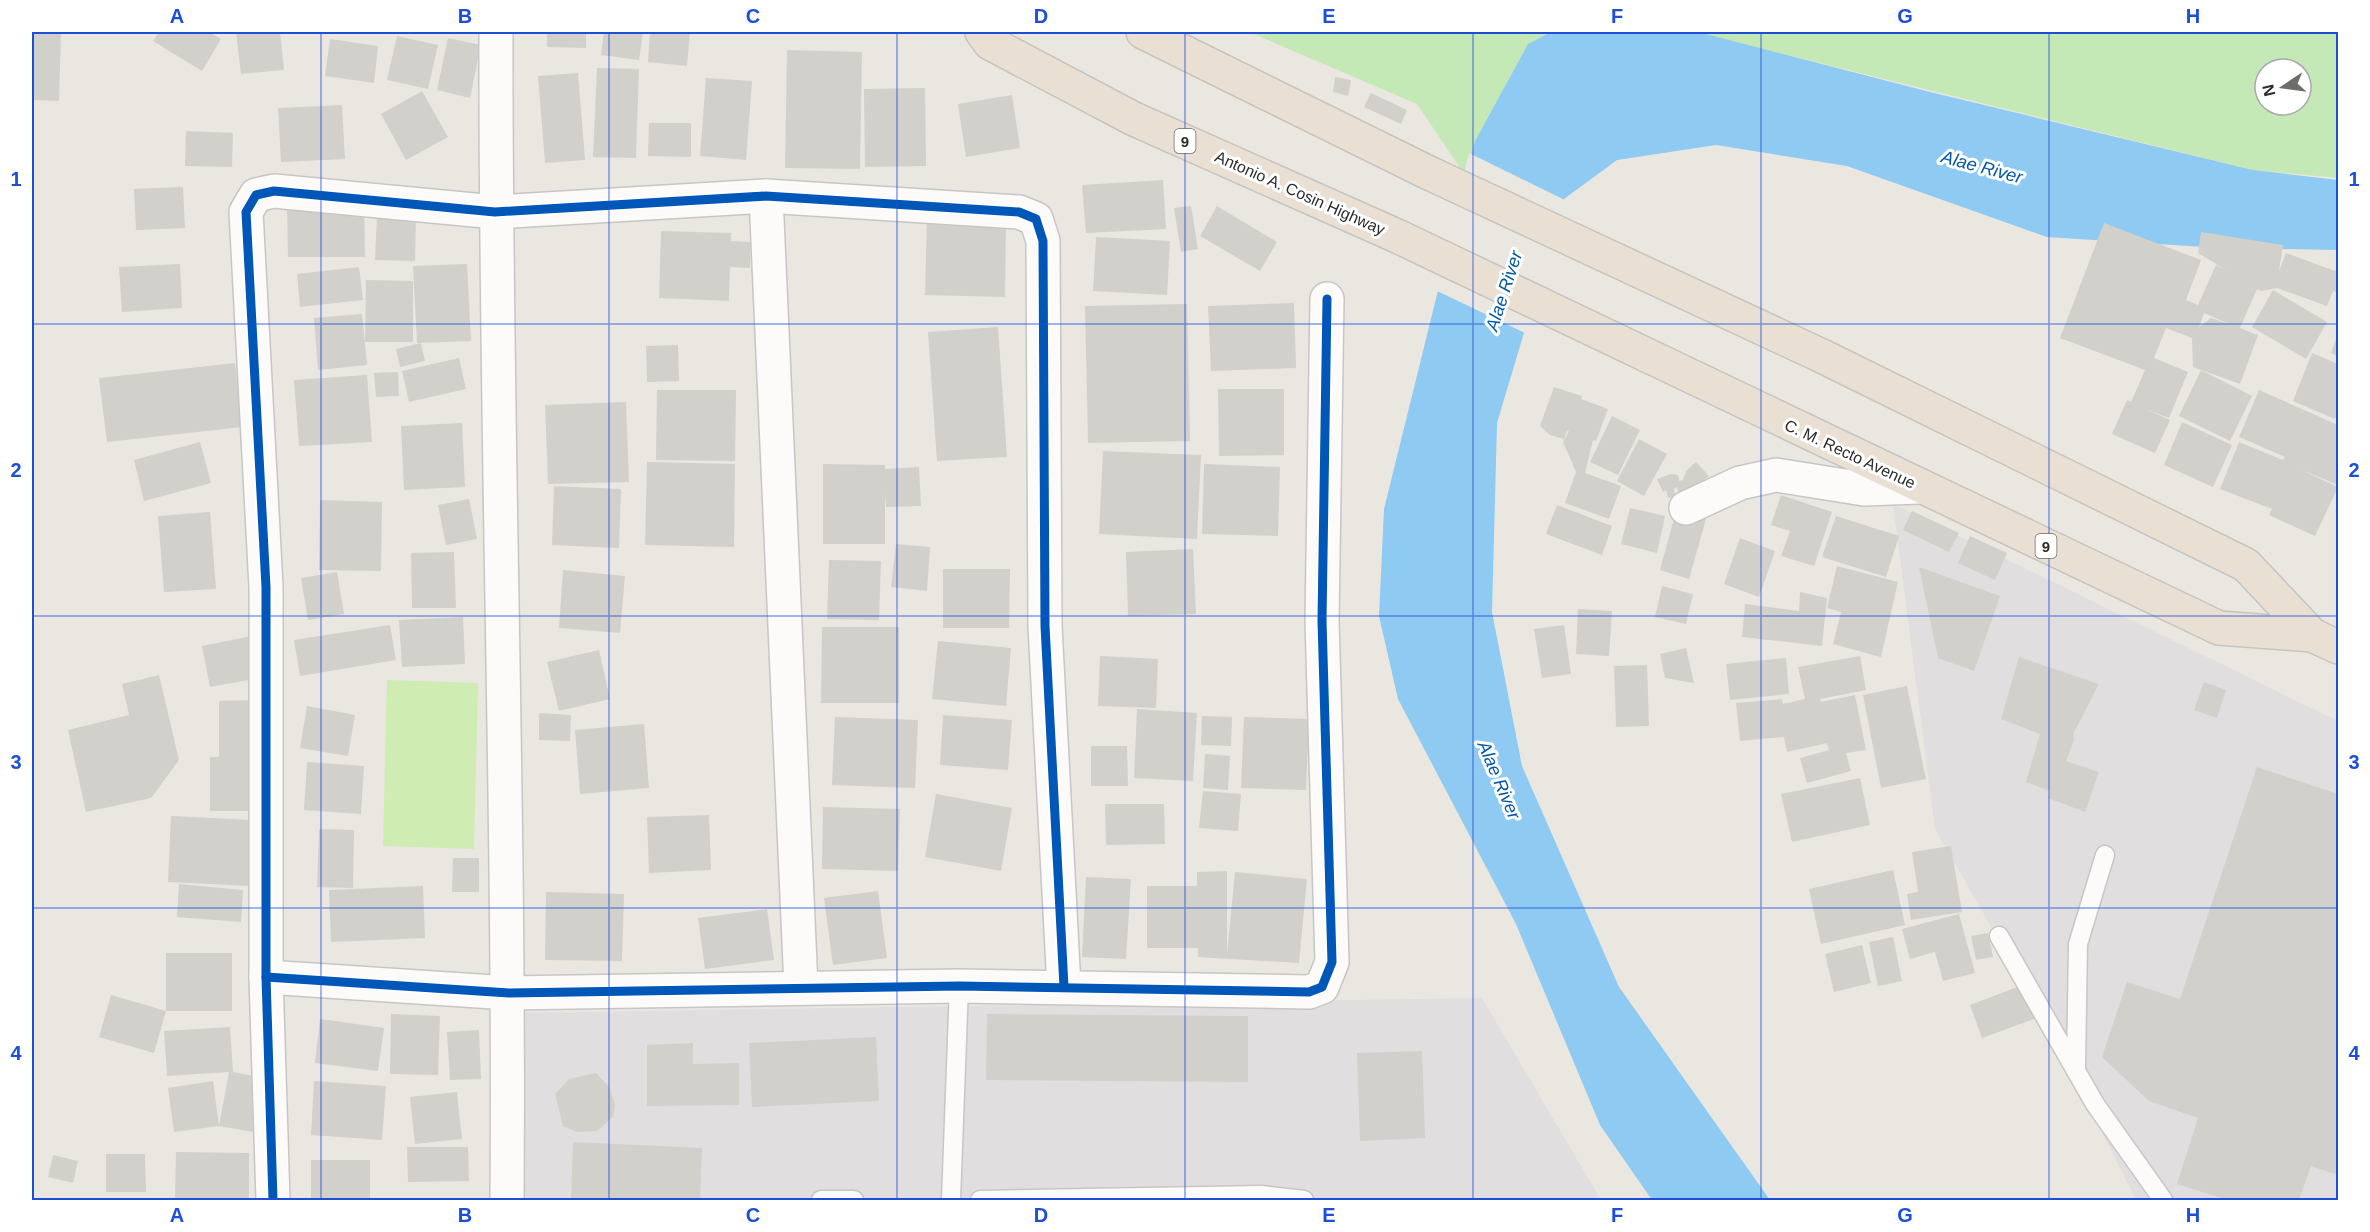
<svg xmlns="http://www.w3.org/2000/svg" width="2370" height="1232" viewBox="0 0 2370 1232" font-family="Arial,sans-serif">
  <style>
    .industrial { fill: #e1dedf }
    .green { fill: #c4e8b6; fill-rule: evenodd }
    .pitch { fill: #cfecb3 }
    .water { fill: #8ecaf1 }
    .pier { fill: #eae7e0 }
    .building { fill: #d2d0cb; fill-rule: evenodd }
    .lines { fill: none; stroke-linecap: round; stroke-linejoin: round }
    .lane-casing { stroke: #c7c6c6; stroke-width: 21 }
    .street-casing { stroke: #c7c6c6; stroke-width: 36 }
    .highway-casing { stroke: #c5c4c1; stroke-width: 36 }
    .lane { stroke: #fcfbfa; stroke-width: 18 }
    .street { stroke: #fcfbfa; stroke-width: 33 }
    .highway { stroke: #e9e0d3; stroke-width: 33 }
    .cycleway-casing { stroke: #fff; stroke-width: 13 }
    .cycleway { stroke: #0057b8; stroke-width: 9 }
    .grid { fill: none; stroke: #1d4ed8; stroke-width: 1.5; stroke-opacity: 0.55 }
    .labels { text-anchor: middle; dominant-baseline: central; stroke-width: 6; stroke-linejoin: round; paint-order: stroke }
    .shield { fill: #fff; stroke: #6b6b6b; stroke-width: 1.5 }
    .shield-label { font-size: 15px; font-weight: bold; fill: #2b2b2b }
    .street-label { font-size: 16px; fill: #2b2b2b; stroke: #fff }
    .water-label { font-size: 18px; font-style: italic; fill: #0357a7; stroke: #fff }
    .neatline { fill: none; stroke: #1d4ed8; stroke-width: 2 }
    .grid-label { font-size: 20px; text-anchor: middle; font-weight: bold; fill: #1d4ed8 }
  </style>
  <rect width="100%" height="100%" fill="#eae7e0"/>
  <g class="industrial">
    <polygon points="1893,504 2338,721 2338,1200 2136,1200 2052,1033 1935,829"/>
    <polygon points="1482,998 1601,1200 509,1200 511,1013"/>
  </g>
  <g class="green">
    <polygon points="1249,32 1551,32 1528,44 1475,141 1466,177 1417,104"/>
    <path d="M 1694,32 L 2338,32 L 2338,178 L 2253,170 ZM 2265,69 L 2301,69 L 2301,105 L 2265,105 Z"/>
  </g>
  <polygon class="pitch" points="387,680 478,683 474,849 383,846"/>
  <polygon class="water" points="1551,32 1698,32 1930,92 2253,170 2338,180 2338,250 2220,248 2047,237 1847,166 1716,145 1617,160 1564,199 1497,423 1492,612 1522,766 1619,987 1770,1200 1652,1200 1600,1125 1516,924 1398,699 1379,616 1384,509 1475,141 1528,44"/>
  <polygon class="pier" points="1469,153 1567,201 1527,334 1435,290"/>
  <g class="building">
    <polygon points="32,32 61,32 59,101 32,100"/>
    <polygon points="159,32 209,32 221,39 202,71 153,41"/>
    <polygon points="236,32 280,32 284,70 241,74"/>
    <polygon points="547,32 586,32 586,48 547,47"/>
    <polygon points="604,32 643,32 639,60 601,55"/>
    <polygon points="650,32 690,32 687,66 648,62"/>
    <polygon points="397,36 438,45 428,89 387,80"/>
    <polygon points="448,38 481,45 470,98 437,90"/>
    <polygon points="330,39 378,46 374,83 325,76"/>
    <polygon points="787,50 862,52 860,169 785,168"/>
    <polygon points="597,68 639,69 636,158 593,157"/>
    <polygon points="578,73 585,160 545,163 538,76"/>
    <polygon points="1335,77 1351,80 1348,96 1333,92"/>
    <polygon points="706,78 752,81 746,160 700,156"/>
    <polygon points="925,88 926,166 865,167 864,89"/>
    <polygon points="422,91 448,137 406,160 381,114"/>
    <polygon points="1371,93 1407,110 1401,124 1364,107"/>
    <polygon points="1012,95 1020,148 966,157 958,104"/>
    <polygon points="342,105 345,159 281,162 278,108"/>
    <polygon points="649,123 691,123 691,157 648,156"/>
    <polygon points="186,131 233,133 232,167 185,166"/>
    <polygon points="1163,180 1166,229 1086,233 1082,185"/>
    <polygon points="183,187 185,228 136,230 134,189"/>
    <polygon points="364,199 365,257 288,257 287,200"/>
    <polygon points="1191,206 1198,249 1181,252 1174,208"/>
    <polygon points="1217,206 1277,242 1260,271 1200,236"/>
    <polygon points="377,215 416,215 415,261 375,260"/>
    <polygon points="927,216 1006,217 1005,297 925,295"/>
    <path d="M 2104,223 L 2201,260 L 2186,300 L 2198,305 L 2216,265 L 2226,270 L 2198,253 L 2201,232 L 2283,245 L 2279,271 L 2286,253 L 2335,271 L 2338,264 L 2338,293 L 2333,291 L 2327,306 L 2277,288 L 2262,291 L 2257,289 L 2240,328 L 2258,335 L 2240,384 L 2193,367 L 2192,338 L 2166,328 L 2154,358 L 2188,372 L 2169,418 L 2143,408 L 2170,420 L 2155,453 L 2112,434 L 2127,400 L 2131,402 L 2145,370 L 2060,338 ZM 2204,313 L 2229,324 L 2211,318 L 2199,327 Z"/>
    <polygon points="661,231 731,233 731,241 750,242 750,268 730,267 729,301 659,298"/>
    <polygon points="1096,237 1170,241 1167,295 1093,291"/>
    <polygon points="180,264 182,308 122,312 119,267"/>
    <polygon points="467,264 471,341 417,343 413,266"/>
    <polygon points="359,267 363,300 300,307 297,274"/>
    <polygon points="366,280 413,281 413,342 365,342"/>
    <polygon points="2273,290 2327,322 2306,359 2252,327"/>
    <polygon points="1294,303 1296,368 1211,371 1208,306"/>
    <polygon points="1187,304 1190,441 1088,443 1085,306"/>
    <polygon points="362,314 367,365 318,370 314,318"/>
    <polygon points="998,327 1007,457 937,461 928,332"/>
    <polygon points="2338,333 2338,356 2331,353"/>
    <polygon points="421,343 425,361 400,367 396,349"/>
    <polygon points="678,345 679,381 647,382 646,346"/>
    <polygon points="2312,353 2338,364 2338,411 2335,419 2293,401"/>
    <polygon points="459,358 466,389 409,402 402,371"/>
    <polygon points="235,363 242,427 107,442 99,378"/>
    <polygon points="2201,370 2252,396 2230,441 2179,416"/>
    <polygon points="398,372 399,396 376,397 374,373"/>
    <polygon points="367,375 372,442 299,446 294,380"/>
    <polygon points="1554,387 1582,396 1581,399 1608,409 1596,441 1593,440 1585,473 1621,486 1609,519 1565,503 1576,472 1563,442 1569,431 1567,431 1564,439 1550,435 1540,426"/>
    <polygon points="1218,389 1284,389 1284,455 1219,456"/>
    <polygon points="657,390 736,390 735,461 656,460"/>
    <polygon points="2259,390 2338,425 2338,477 2336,484 2301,470 2338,487 2315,536 2269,515 2272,509 2220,489 2239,442 2283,460 2285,457 2239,437"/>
    <polygon points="626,402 629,482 548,484 545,405"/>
    <polygon points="1612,416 1640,430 1618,475 1590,462"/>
    <polygon points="2182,422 2232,445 2213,487 2164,465"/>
    <polygon points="462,423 465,487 404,490 401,426"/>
    <polygon points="1639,439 1667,454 1644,496 1617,481"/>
    <polygon points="200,442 211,483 144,501 134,460"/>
    <polygon points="1103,451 1201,455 1197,539 1099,534"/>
    <polygon points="647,462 735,464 734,547 645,545"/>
    <polygon points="1696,462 1709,476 1701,482 1697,508 1681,505 1677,487 1674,489 1675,497 1668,498 1666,490 1663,492 1657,479 1671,474 1678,475 1679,481 1683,480 1686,471"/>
    <polygon points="823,464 885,465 885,469 919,467 921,506 886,507 885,493 885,544 823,544"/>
    <polygon points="1204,464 1280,467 1278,536 1202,534"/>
    <polygon points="554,486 621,489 619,548 552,545"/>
    <polygon points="1781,495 1832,512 1814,566 1781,556 1790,531 1771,525"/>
    <polygon points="469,499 477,539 446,545 438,505"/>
    <polygon points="320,500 382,502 381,571 319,570"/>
    <polygon points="1557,505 1612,526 1602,555 1546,534"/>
    <polygon points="1630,508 1665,516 1657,553 1621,544"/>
    <polygon points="1676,511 1706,519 1689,579 1660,570"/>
    <polygon points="1912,511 1959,533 1949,552 1903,530"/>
    <polygon points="210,512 216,589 164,592 158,516"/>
    <polygon points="1836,516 1899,536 1886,577 1822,557"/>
    <polygon points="1970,536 2007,553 1995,580 1958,563"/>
    <polygon points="1740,538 1775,551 1759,597 1724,584"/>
    <polygon points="896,544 930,547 927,591 891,587"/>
    <polygon points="1193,549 1196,614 1128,616 1126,552"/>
    <polygon points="454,552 456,608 412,608 411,553"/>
    <polygon points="829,560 881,561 879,620 827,619"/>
    <polygon points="1837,566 1898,582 1881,657 1833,644 1841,612 1827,608"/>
    <polygon points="1919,567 2000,596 1974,671 1938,658"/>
    <polygon points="943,569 1010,569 1009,628 943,628"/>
    <polygon points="563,570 625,576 620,633 559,628"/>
    <polygon points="337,572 344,614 308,620 301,578"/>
    <polygon points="1662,586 1693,594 1686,624 1655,617"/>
    <polygon points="1800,592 1827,598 1822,646 1742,637 1745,604 1799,611"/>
    <polygon points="1578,609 1612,611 1609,656 1576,654"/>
    <polygon points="463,617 465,664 402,667 399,620"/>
    <polygon points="390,625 396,660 300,676 294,640"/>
    <polygon points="1564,625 1571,674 1542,678 1534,629"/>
    <polygon points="822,627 899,627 899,703 821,703"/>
    <polygon points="256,635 264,677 210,687 202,646"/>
    <polygon points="938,641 1011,648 1006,706 932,699"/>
    <polygon points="1686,648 1694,683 1665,678 1660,654"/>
    <polygon points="599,650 610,699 559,711 547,662"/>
    <polygon points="1100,656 1158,659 1156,708 1098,706"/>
    <polygon points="1860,656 1866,690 1820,699 1821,702 1855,695 1866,750 1846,753 1851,771 1807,783 1800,758 1829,750 1827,743 1787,752 1784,737 1740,741 1736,703 1782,699 1783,704 1805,699 1798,667"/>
    <polygon points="2019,657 2099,684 2073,734 2074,740 2066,761 2099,772 2085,812 2048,798 2050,791 2026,782 2040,734 2001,719"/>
    <polygon points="1786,658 1789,694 1730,700 1726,664"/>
    <polygon points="1647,665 1649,726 1616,727 1614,666"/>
    <polygon points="159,675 179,760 151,798 86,812 68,730 129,715 122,684"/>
    <polygon points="2204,682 2226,690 2217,718 2194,710"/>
    <polygon points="1907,686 1926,779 1881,788 1863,695"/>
    <polygon points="260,700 260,811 210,811 210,757 219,757 219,701"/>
    <polygon points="307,706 355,715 348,756 300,748"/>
    <polygon points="1137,709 1197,713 1193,781 1134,778"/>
    <polygon points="539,713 571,715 570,741 539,740"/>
    <polygon points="943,715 1012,720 1008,770 940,765"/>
    <polygon points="1202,716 1232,717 1231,746 1201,745"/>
    <polygon points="835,717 918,720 915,788 832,785"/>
    <polygon points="1244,717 1309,719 1306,790 1241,788"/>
    <polygon points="644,724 649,788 580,794 575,730"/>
    <polygon points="1091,746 1127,746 1128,786 1091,786"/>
    <polygon points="1205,754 1230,756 1228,790 1203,788"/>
    <polygon points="307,762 364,766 361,814 304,810"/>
    <polygon points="2257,767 2338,794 2338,1175 2311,1166 2299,1200 2227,1200 2177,1184 2198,1118 2149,1101 2102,1057 2127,982 2180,999"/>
    <polygon points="1860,778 1870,825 1792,842 1781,794"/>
    <polygon points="1203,791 1241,794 1238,831 1199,828"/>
    <polygon points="936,794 1012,808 1001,871 925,857"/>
    <polygon points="1105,804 1164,804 1165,844 1106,845"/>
    <polygon points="823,807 900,809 898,871 822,869"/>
    <polygon points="709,815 711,870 649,873 647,817"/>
    <polygon points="171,816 253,820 251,886 168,882"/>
    <polygon points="319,829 354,830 353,888 317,887"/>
    <polygon points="1951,846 1962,912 1911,920 1907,894 1918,892 1912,852"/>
    <polygon points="453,858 479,858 479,892 452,892"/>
    <polygon points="1893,870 1905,925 1821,944 1809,889"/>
    <polygon points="1227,871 1227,954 1235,872 1307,879 1299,963 1198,957 1198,948 1147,948 1147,886 1197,886 1197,872"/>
    <polygon points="1086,877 1131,879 1126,959 1082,957"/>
    <polygon points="179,884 243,890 241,922 177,917"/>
    <polygon points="423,886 425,938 331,942 329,890"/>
    <polygon points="878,891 887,958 833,965 824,898"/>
    <polygon points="546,892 624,894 622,961 545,960"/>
    <polygon points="767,909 774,960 705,969 698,918"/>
    <polygon points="1959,914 1975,973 1943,981 1935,952 1910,959 1902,929"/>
    <polygon points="1988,933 1993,957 1976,960 1971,936"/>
    <polygon points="1893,937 1902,981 1878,986 1869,942"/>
    <polygon points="1862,945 1871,983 1834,992 1825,954"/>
    <rect x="166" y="953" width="66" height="58"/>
    <polygon points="2036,980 2048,1014 1982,1038 1970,1005"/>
    <polygon points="111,995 166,1011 154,1053 99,1037"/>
    <polygon points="391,1014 440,1016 438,1075 390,1074"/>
    <polygon points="987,1014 1248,1016 1248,1082 986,1080"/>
    <polygon points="320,1019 384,1028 378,1071 315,1063"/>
    <polygon points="230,1027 233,1072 274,1080 264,1134 219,1126 229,1072 167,1076 164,1031"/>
    <polygon points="479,1030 481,1079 450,1080 447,1032"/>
    <polygon points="876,1037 879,1101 752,1107 749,1043"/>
    <polygon points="693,1043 693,1064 739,1063 739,1105 647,1106 647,1045"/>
    <polygon points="1422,1051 1425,1138 1360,1141 1357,1053"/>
    <polygon points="596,1073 609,1087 615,1104 613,1117 597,1131 577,1132 563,1126 555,1094 569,1079"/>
    <polygon points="213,1081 219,1126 174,1132 168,1088"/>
    <polygon points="314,1081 386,1086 382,1140 311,1135"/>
    <polygon points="457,1092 462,1139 415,1144 410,1097"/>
    <polygon points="573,1142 702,1148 700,1200 571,1200"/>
    <polygon points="407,1147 468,1147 469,1181 408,1182"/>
    <polygon points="176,1152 249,1153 249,1200 175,1200"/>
    <polygon points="106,1154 145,1154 146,1192 106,1192"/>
    <polygon points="53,1155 78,1161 73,1183 48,1177"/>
    <rect x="311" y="1160" width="59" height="40"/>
  </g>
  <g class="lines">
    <g class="lane-casing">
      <g id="lane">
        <polyline points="1999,936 2095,1104 2163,1200"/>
        <polyline points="2076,1068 2078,944 2105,855"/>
        <polyline points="821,1200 854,1200"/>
        <polyline points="951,1200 959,986"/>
        <polyline points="980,1200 1262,1195 1304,1200"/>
      </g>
    </g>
    <g class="street-casing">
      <g id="street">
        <path d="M 496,32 C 495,421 510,811 507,1200"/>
        <polyline points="766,196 801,987"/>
        <polyline points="1686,508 1740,483 1776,475 1864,489 1919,487"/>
        <polyline points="266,977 509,993 959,986 1309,992 1322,987 1332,962 1322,621 1327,299"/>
        <polyline points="273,1200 266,977 266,587 246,212 256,195 274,191 495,212 766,196 1019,212 1036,219 1043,241 1045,626 1064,987"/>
      </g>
    </g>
    <g class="highway-casing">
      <g id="highway">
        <polyline points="982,32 990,43 1134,119 1397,236 2219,628 2312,635 2338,647"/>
        <polyline points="1143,32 1429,173 1822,356 2246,565 2312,635"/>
      </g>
    </g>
    <use href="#lane" class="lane"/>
    <use href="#street" class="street"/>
    <use href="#highway" class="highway"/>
    <g class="cycleway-casing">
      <g id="cycleway">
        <polyline points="266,977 509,993 959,986 1309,992 1322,987 1332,962 1322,621 1327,299"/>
        <polyline points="273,1200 266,977 266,587 246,212 256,195 274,191 495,212 766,196 1019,212 1036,219 1043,241 1045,626 1064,987"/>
      </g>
    </g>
    <use href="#cycleway" class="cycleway"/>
  </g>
  <path class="grid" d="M 321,32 L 321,1200M 609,32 L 609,1200M 897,32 L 897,1200M 1185,32 L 1185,1200M 1473,32 L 1473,1200M 1761,32 L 1761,1200M 2049,32 L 2049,1200M 32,324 L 2338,324M 32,616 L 2338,616M 32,908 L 2338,908"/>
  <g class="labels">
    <g class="shield">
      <rect x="1174.5" y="129" width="21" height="24" rx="4.5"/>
      <rect x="2035.5" y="534" width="21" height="24" rx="4.5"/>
    </g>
    <g class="shield-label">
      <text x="1185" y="141">9</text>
      <text x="2046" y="546">9</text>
    </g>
    <g class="street-label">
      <text transform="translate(1300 193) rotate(24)">Antonio A. Cosin Highway</text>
      <text transform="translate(1850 454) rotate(25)">C. M. Recto Avenue</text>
    </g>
    <g class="water-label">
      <text transform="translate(1982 167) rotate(15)">Alae River</text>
      <text transform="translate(1504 291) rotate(-72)">Alae River</text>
      <text transform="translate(1499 780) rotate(67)">Alae River</text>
    </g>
  </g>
  <rect width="2370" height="1232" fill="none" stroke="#ffffff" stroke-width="66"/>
  <g transform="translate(2283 87) rotate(257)"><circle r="28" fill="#ffffff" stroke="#aaaaaa" stroke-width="1.5"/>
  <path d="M0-4.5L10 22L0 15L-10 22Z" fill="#6e6d6a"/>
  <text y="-9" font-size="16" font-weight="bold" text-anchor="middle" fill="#2b2b2b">N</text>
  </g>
  <rect x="33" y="33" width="2304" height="1166" class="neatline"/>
  <g class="grid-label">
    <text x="177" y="23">A</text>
    <text x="465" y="23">B</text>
    <text x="753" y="23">C</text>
    <text x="1041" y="23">D</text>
    <text x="1329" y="23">E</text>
    <text x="1617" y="23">F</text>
    <text x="1905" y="23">G</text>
    <text x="2193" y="23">H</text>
    <text x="16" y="186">1</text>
    <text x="2354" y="186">1</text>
    <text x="16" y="477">2</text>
    <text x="2354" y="477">2</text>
    <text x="16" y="769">3</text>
    <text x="2354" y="769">3</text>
    <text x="16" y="1060">4</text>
    <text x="2354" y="1060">4</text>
    <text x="177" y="1222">A</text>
    <text x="465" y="1222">B</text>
    <text x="753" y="1222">C</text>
    <text x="1041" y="1222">D</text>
    <text x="1329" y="1222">E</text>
    <text x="1617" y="1222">F</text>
    <text x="1905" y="1222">G</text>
    <text x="2193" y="1222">H</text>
  </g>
</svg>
